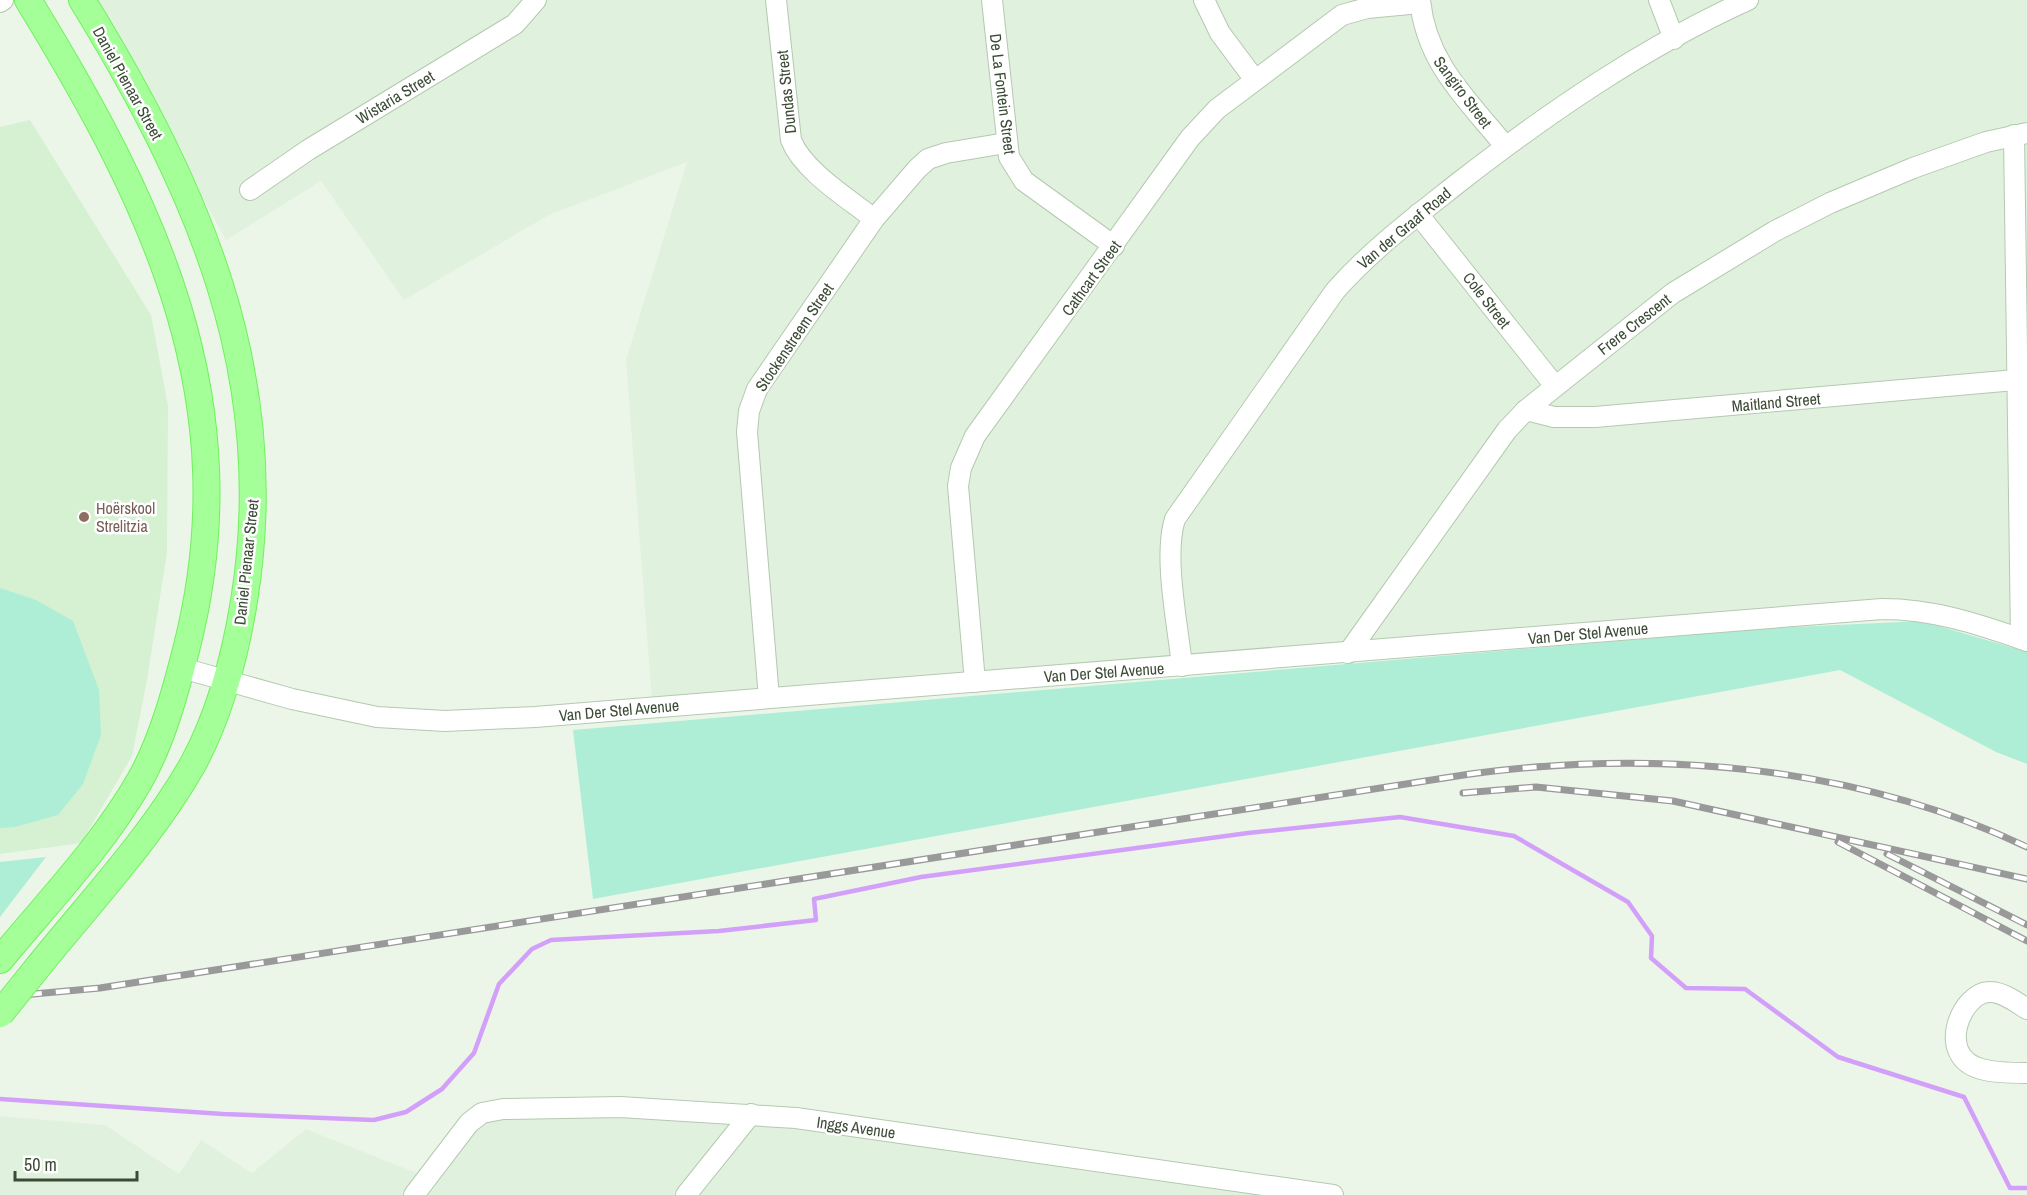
<svg xmlns="http://www.w3.org/2000/svg" width="2027" height="1195" viewBox="0 0 2027 1195" font-family="'Archivo Narrow',sans-serif">
  <style>
    .residential { fill: #e0f2dd }
    .education { fill: #d5f1d1 }
    .green { fill: #aeeed6 }
    .lines { fill: none; stroke-linecap: round; stroke-linejoin: round }
    .stream { stroke: #d3a0f9; stroke-width: 4.5 }
    .minor-casing { stroke: #b4c9b0; stroke-width: 22 }
    .major-casing { stroke: #6ff15c; stroke-width: 28 }
    .minor { stroke: #fff; stroke-width: 20 }
    .major { stroke: #a4ff99; stroke-width: 26 }
    .rail-casing { stroke: #999; stroke-width: 7 }
    .rail { stroke: #fff; stroke-width: 4.5; stroke-dasharray: 14; stroke-linecap: butt }
    .major-bridge-casing { stroke: #6ff15c; stroke-width: 28; stroke-linecap: butt }
    .major-bridge { stroke: #a4ff99; stroke-width: 26 }
    .education-dot { fill: #8d6e63; stroke: #fff; stroke-width: 2 }
    .labels { text-anchor: middle; dominant-baseline: central; stroke-width: 5; stroke-linejoin: round; paint-order: stroke }
    .street-label { font-size: 16px; fill: #3b4b36; stroke: #fff }
    .education-label { font-size: 16px; fill: #785e54; stroke: #fff; text-anchor: start }
  </style>
  <rect width="100%" height="100%" fill="#ebf6e9"/>
  <g class="residential">
    <polygon points="95,0 2027,0 2027,641 1926,611 652,701 626,360 687,162 549,215 404,300 321,181 226,240"/>
    <polygon points="693,1110 1332,1195 0,1195 0,1116 105,1125 179,1174 201,1140 252,1173 306,1129 429,1178 479,1118"/>
  </g>
  <polygon class="education" points="30,120 151,315 168,406 167,552 147,680 132,756 81,843 0,854 0,127"/>
  <g class="green">
    <polygon points="0,588 36,600 73,621 99,690 101,735 83,784 58,815 15,827 0,828"/>
    <polygon points="1922,621 2027,652 2027,764 1996,752 1840,670 593,899 573,730 1770,628"/>
    <polygon points="46,857 0,917 0,862"/>
  </g>
  <g class="lines">
    <polyline class="stream" points="0,1099 223,1114 374,1120 406,1112 442,1089 474,1053 499,984 532,949 551,940 719,931 816,920 814,899 921,877 1248,833 1400,817 1514,836 1628,902 1652,936 1651,958 1686,988 1745,989 1838,1057 1964,1097 2010,1188 2027,1188"/>
    <g class="minor-casing">
      <g id="minor">
        <path d="M 776,0 L 791,140 C 803,171 848,198 874,219"/>
        <polyline points="992,0 1009,157 1024,181 1114,246"/>
        <polyline points="1204,0 1220,33 1255,80"/>
        <path d="M 1420,0 C 1426,63 1467,99 1505,146"/>
        <polyline points="1659,0 1674,39"/>
        <polyline points="0,2 3,0"/>
        <polyline points="2014,135 2021,639"/>
        <polyline points="250,190 308,150 515,24 536,0"/>
        <polyline points="1418,214 1555,386"/>
        <polyline points="1526,410 1554,417 1595,417 2027,379"/>
        <polyline points="1348,653 1507,430 1526,410 1673,293 1775,231 1830,203 1913,168 1986,142 2027,133"/>
        <path d="M 1182,666 C 1178,626 1163,556 1175,519 L 1335,291 C 1371,250 1415,217 1458,183 C 1548,113 1644,47 1748,0"/>
        <path d="M 182,668 L 292,699 L 377,717 L 445,721 L 535,717 L 1882,609 C 1934,609 1978,624 2027,641"/>
        <polyline points="975,682 958,486 961,468 975,436 1190,138 1217,109 1342,15 1367,8 1420,3"/>
        <polyline points="769,698 747,432 749,411 757,389 874,219 917,169 928,159 946,153 1006,143"/>
        <path d="M 2027,1009 C 2016,1002 2003,992 1990,992 C 1962,991 1934,1056 1981,1069 C 1995,1073 2012,1073 2027,1073"/>
        <polyline points="414,1195 469,1123 482,1113 503,1109 620,1107 796,1118 1333,1195"/>
        <polyline points="686,1195 751,1114"/>
      </g>
    </g>
    <g class="major-casing">
      <g id="major">
        <path d="M 0,960 C 48,902 103,845 140,780 C 162,741 175,693 186,650 C 250,402 155,207 28,0"/>
        <path d="M 37,968 C 90,902 151,838 193,764 C 220,714 235,657 244,601 C 281,375 198,189 82,0"/>
      </g>
    </g>
    <use href="#minor" class="minor"/>
    <use href="#major" class="major"/>
    <g class="rail-casing">
      <g id="rail">
        <polyline points="1463,793 1536,787 1673,801 2027,879"/>
        <polyline points="1838,842 2027,941"/>
        <polyline points="1887,854 2027,925"/>
        <path d="M 0,997 L 100,988 L 1470,774 C 1657,749 1854,765 2027,847"/>
      </g>
    </g>
    <use href="#rail" class="rail"/>
    <g class="major-bridge-casing">
      <polyline id="major-bridge" points="0,1014 37,968"/>
    </g>
    <use href="#major-bridge" class="major-bridge"/>
  </g>
  <circle class="education-dot" cx="84" cy="517" r="6"/>
  <g class="labels">
    <g class="street-label">
      <text transform="translate(128 83) rotate(61)">Daniel Pienaar Street</text>
      <text transform="translate(786 92) rotate(-96)">Dundas Street</text>
      <text transform="translate(1463 92) rotate(53)">Sangiro Street</text>
      <text transform="translate(1003 94) rotate(83)">De La Fontein Street</text>
      <text transform="translate(395 97) rotate(-31)">Wistaria Street</text>
      <text transform="translate(1404 228) rotate(-40)">Van der Graaf Road</text>
      <text transform="translate(1091 278) rotate(-54)">Cathcart Street</text>
      <text transform="translate(1487 300) rotate(52)">Cole Street</text>
      <text transform="translate(1634 324) rotate(-38)">Frere Crescent</text>
      <text transform="translate(794 337) rotate(-56)">Stockenstreem Street</text>
      <text transform="translate(1776 402) rotate(-5)">Maitland Street</text>
      <text transform="translate(246 562) rotate(-84)">Daniel Pienaar Street</text>
      <text transform="translate(1588 633) rotate(-5)">Van Der Stel Avenue</text>
      <text transform="translate(1104 672) rotate(-4)">Van Der Stel Avenue</text>
      <text transform="translate(619 710) rotate(-5)">Van Der Stel Avenue</text>
      <text transform="translate(856 1127) rotate(8)">Inggs Avenue</text>
    </g>
    <g class="education-label">
      <text x="96" y="508">Hoërskool<tspan x="96" dy="18">Strelitzia</tspan></text>
    </g>
  </g>
  <path d="M15 1171v9h122v-9" fill="none" stroke="#3b4b36" stroke-width="3"/>
  <text x="24" y="1171" font-size="18" fill="#3b4b36" stroke="#ffffff" stroke-width="4.5" paint-order="stroke">50 m</text>
</svg>
